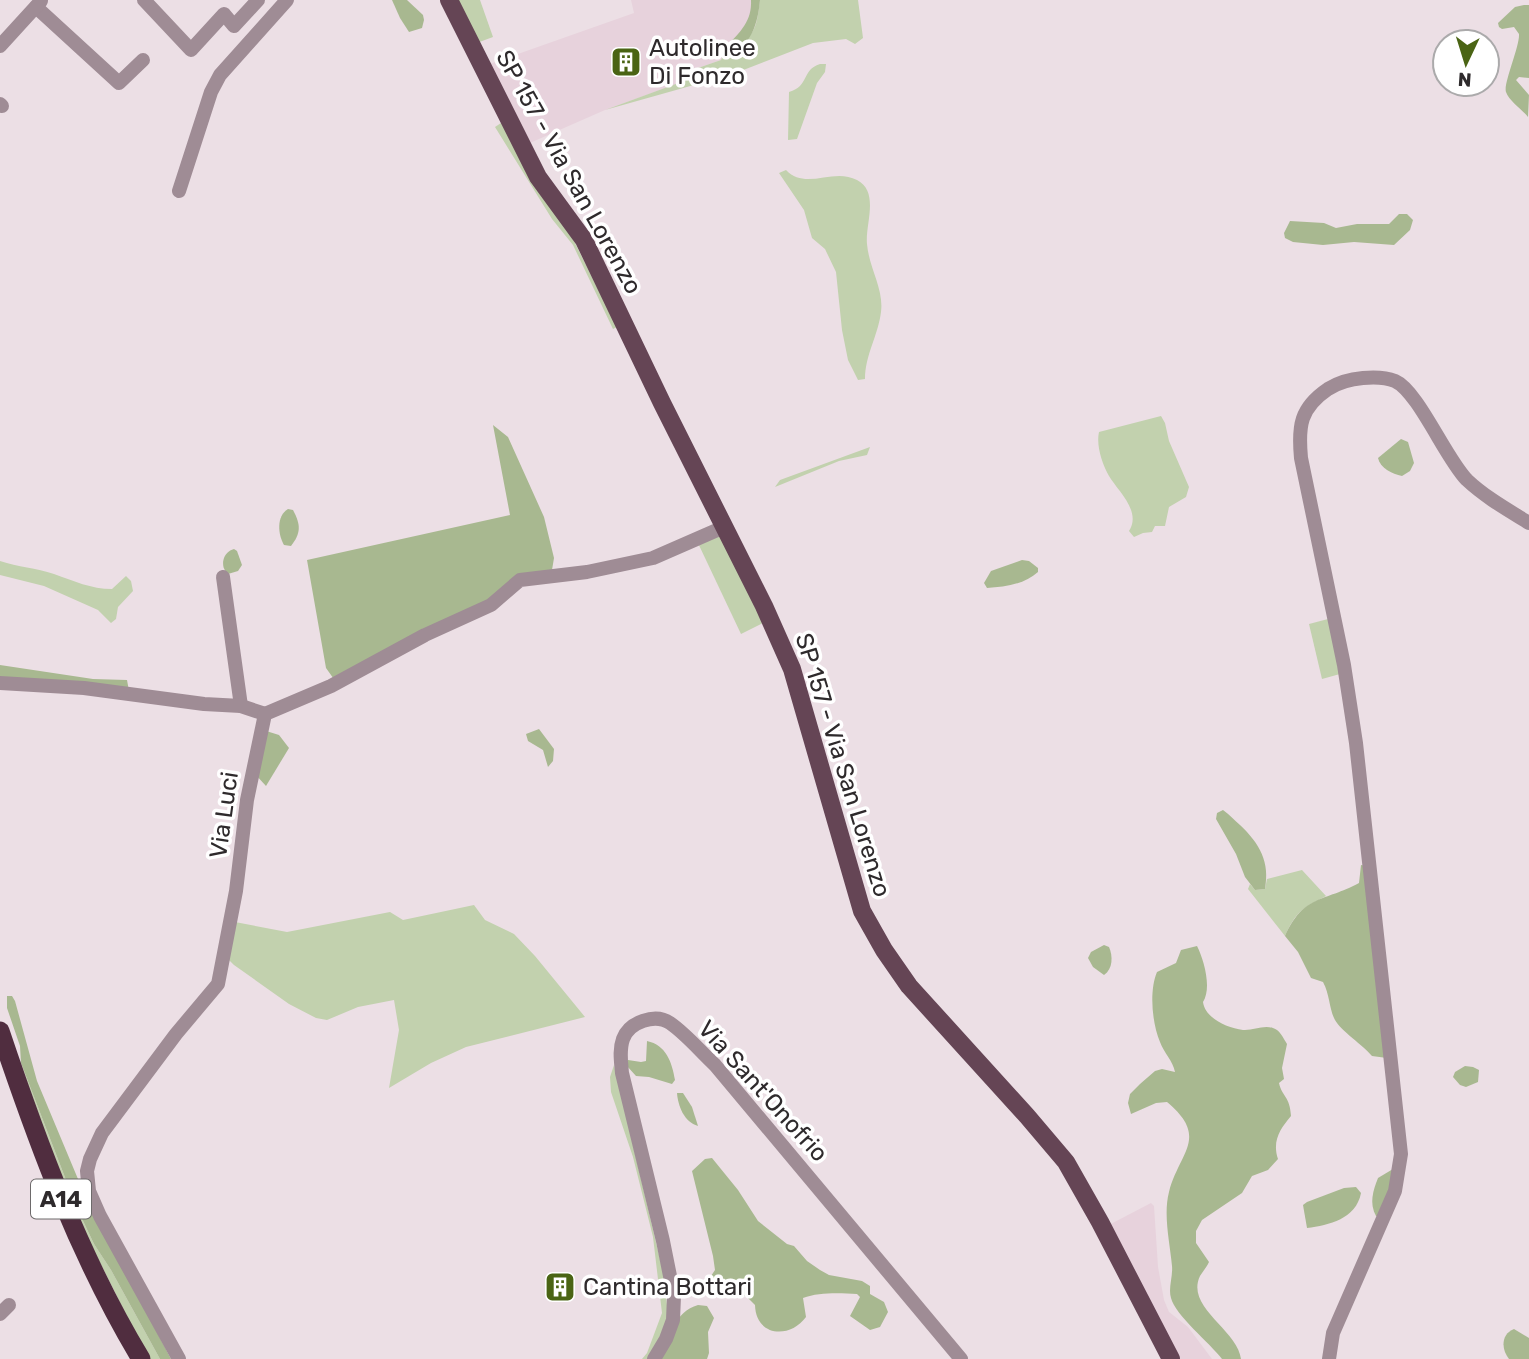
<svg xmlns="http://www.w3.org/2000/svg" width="1529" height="1359" viewBox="0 0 1529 1359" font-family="Rubik,sans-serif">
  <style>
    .built { fill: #e7d2dc }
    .green { fill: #c2d1ae }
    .forest { fill: #a8b890 }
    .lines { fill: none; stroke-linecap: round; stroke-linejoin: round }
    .minor { stroke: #9f8c95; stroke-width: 14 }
    .major { stroke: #654555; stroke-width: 18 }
    .highway { stroke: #502d3f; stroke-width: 19 }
    .labels { text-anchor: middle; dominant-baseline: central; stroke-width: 7; stroke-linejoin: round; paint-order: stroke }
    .shield { fill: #fff; stroke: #6d6a6b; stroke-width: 2 }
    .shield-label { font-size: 23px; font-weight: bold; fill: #2e2a2c }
    .poi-label { font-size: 24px; fill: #2e2a2c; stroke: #fff; text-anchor: start }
    .street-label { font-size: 24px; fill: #2e2a2c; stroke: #fff }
  </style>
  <rect width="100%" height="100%" fill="#ecdfe5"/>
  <g class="built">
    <polygon points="631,0 751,0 751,14 746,27 727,46 721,60 695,69 693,78 605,110 523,146 484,66 634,13"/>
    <polygon points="1151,1203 1154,1206 1158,1267 1164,1300 1169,1312 1188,1327 1212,1359 1172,1359 1103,1228"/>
  </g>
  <g class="green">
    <polygon points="453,0 480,0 493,37 474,44"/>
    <path d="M 760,0 L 858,0 L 863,38 L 855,44 L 846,39 L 813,43 L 733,74 L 605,110 L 692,78 L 695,69 L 721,60 L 727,46 L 730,50 C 756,34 756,30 760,0 Z"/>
    <path d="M 820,64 L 826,64 L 825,72 L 817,83 L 797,139 L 788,140 L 789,92 C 810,86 801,70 820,64 Z"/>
    <polygon points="501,123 572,237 617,327 613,329 573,245 552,219 495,127"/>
    <path d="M 786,170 C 806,191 833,167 857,180 C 880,192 865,224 867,244 C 869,268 884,289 881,312 C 878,336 865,355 865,379 L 858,380 L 848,360 L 842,330 L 836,272 L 825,249 L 812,238 L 804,210 L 779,173 Z"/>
    <path d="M 1161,416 L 1165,423 L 1169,441 L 1189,487 L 1186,497 L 1169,507 L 1165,526 L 1155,526 L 1152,532 L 1143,533 L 1134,537 L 1129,531 C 1142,511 1117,490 1109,476 C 1102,464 1096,445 1099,432 Z"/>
    <polygon points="870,447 867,455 839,461 775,487 780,480"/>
    <polygon points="719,533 763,623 741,634 697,541"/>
    <path d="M 0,561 C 18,567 36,568 54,574 C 74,581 91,589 112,589 L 126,576 L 131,581 L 133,591 L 118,607 L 116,619 L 111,623 L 98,610 L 44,586 L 0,575 Z"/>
    <polygon points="1328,619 1340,674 1322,679 1309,624"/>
    <path d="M 1302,870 L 1326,896 C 1303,908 1296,911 1285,936 L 1248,889 L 1250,884 L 1255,890 L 1265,889 L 1267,879 Z"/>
    <polygon points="474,905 485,920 514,934 535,956 585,1017 466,1047 431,1063 389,1088 399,1030 394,1000 358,1007 327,1020 316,1018 289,1004 234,965 227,958 235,922 287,932 390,912 403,920"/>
    <polygon points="21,1063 76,1206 94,1244 111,1270 160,1359 150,1359 143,1348 85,1233 43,1130"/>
    <polygon points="614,1065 664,1276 668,1315 661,1337 647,1359 642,1359 647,1353 662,1313 653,1237 633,1157 611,1092 610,1077"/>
  </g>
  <g class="forest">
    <polygon points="392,0 407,0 423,15 424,20 422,28 409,32 400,18"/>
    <path d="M 751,0 L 760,0 C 758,20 754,38 737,51 L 730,50 L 727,46 C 741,31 752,21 751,0 Z"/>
    <path d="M 1524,5 L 1529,5 L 1529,78 L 1519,77 L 1516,80 L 1529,95 L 1528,117 C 1522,109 1509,101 1506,92 C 1503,84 1520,46 1519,34 L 1514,27 L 1502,29 L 1499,27 L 1498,23 L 1515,7 Z"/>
    <polygon points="1399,214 1407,214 1413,220 1410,230 1394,245 1354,242 1323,245 1293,242 1285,238 1284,233 1290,221 1324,223 1336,228 1357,224 1389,224"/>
    <polygon points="493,425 508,437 544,517 554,558 552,570 336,682 326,668 307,560 510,515"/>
    <path d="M 1401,439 L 1408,442 L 1414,463 L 1410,471 L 1402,476 C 1392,474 1380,468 1378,458 Z"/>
    <path d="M 288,509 L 293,510 C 301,525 301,533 291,546 L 284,545 C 278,535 276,516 288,509 Z"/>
    <path d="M 234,549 L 237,551 L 242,565 L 238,571 L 228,574 C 219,566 223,552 234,549 Z"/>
    <path d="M 1022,560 L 1029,561 L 1038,568 L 1038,572 C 1025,584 1005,587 987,588 L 984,583 L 991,571 Z"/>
    <polygon points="0,665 93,679 127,680 129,691 0,681"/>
    <polygon points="539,729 554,749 553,761 548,767 543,750 528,741 526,734"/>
    <polygon points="263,730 279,735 289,748 266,786 255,774"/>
    <path d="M 1223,810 C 1230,815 1234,820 1240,825 C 1260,844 1270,862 1265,889 L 1255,890 L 1245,877 L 1236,854 L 1216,819 L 1217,813 Z"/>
    <path d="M 1361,865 L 1367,866 L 1387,1058 L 1372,1056 C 1363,1045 1341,1031 1335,1020 C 1329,1009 1330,995 1323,982 L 1311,978 L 1298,952 L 1285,936 C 1304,894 1324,902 1359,883 Z"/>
    <path d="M 1104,945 L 1109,947 C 1113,956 1113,969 1104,975 L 1093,967 L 1088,958 L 1091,952 Z"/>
    <path d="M 1197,946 C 1204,960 1212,988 1203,1002 C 1205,1018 1227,1028 1243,1030 C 1254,1031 1266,1023 1277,1030 C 1281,1033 1284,1039 1287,1044 L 1282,1068 L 1284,1079 L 1279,1083 C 1282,1097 1290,1096 1291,1116 C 1280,1129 1272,1141 1278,1159 L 1268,1170 L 1252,1176 L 1242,1193 L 1202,1220 L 1196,1231 L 1196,1243 L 1209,1262 C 1207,1267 1203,1271 1200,1276 C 1185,1307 1238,1330 1241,1359 L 1222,1359 C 1210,1343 1175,1315 1171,1298 C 1168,1288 1173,1277 1172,1266 C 1170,1243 1163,1215 1169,1192 C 1179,1152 1210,1138 1167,1102 L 1156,1103 L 1131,1114 L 1128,1103 L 1130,1094 L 1140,1084 L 1155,1071 L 1162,1069 L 1175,1072 C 1173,1061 1164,1053 1160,1042 C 1152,1023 1149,991 1157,972 L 1176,963 L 1181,950 Z"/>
    <polygon points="7,996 12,996 15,1001 37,1081 83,1191 171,1359 160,1359 111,1270 94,1244 76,1206 21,1063 20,1046 7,1008"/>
    <path d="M 647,1041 C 666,1045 672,1062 675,1080 L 672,1084 L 649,1077 L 636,1076 L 627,1066 L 628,1060 L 641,1062 L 646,1061 Z"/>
    <polygon points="1465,1066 1473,1067 1479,1070 1478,1082 1466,1087 1460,1085 1453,1077 1455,1072"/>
    <path d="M 677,1093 L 683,1093 L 692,1107 L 698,1126 C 684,1122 678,1106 677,1093 Z"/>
    <path d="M 712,1158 L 738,1190 L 758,1221 L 787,1244 L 794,1246 L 807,1261 L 820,1270 L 829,1275 L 862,1281 L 870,1286 L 870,1294 L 884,1302 L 888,1312 L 880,1327 L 870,1330 L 850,1316 L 860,1297 L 857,1294 C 840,1293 819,1292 803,1298 L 806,1317 C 790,1339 756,1337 755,1305 L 747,1297 L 727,1289 L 711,1276 L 715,1270 L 713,1256 L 692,1171 L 705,1159 Z"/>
    <path d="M 1393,1169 L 1392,1189 L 1381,1218 L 1376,1216 C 1369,1203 1373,1191 1378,1178 Z"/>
    <path d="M 1356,1187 L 1361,1193 C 1356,1219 1329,1225 1307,1228 L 1303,1205 L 1307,1202 L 1344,1188 Z"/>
    <path d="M 698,1305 L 707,1306 L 714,1318 L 708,1332 L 709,1353 L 707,1359 L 658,1359 C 667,1339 675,1311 698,1305 Z"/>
    <path d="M 1514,1329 L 1529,1338 L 1529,1359 L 1509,1359 C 1501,1349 1501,1334 1514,1329 Z"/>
  </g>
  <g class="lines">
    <g class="minor">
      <polyline points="144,0 191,50 224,14 234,26 258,0"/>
      <polyline points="36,7 119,83 143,60"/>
      <polyline points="0,46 41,1"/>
      <polyline points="0,104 2,106"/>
      <polyline points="179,191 211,92 220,75 287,0"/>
      <polyline points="223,577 241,706"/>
      <polyline points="0,683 84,688 204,704 241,706 265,714"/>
      <polyline points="0,1314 9,1305"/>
      <polyline points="179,1359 100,1216 89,1191 87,1171 90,1159 102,1133 176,1034 218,984 236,891 247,800 265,714 331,686 425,635 491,605 520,580 587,572 653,558 724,527"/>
      <path d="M 654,1359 L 666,1339 L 673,1320 L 674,1296 L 663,1241 L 622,1073 C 621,1061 619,1050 623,1039 C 629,1022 655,1013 670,1023 C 686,1034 701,1052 715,1065 L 961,1359"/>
      <path d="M 1329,1359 L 1333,1333 L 1395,1191 L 1401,1154 L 1356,743 L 1344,665 L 1301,458 C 1298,426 1300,408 1328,389 C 1339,382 1351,379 1363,378 C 1374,377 1385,377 1395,381 C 1418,391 1446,459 1467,480 C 1485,497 1508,510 1529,523"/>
    </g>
    <polyline class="major" points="449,0 538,177 584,240 662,403 764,606 792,669 862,911 884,950 909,986 1027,1116 1066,1162 1100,1222 1171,1359"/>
    <path class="highway" d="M 0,1031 C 38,1144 79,1256 141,1359"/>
  </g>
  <defs>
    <g id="building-square" transform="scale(1.575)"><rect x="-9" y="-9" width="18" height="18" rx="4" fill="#4a6414" stroke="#fff"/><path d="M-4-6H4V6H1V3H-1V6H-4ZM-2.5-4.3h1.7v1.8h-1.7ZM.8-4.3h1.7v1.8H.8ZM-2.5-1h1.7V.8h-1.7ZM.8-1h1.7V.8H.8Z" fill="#fff"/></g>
  </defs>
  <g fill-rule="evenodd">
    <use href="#building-square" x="626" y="62"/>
    <use href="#building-square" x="560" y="1287"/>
  </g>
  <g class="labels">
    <rect class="shield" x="31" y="1179.5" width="60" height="39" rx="5"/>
    <g class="shield-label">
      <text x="61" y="1199">A14</text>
    </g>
    <g class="poi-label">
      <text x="649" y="48">Autolinee<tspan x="649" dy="28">Di Fonzo</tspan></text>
      <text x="583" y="1287">Cantina Bottari</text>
    </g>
    <g class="street-label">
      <text transform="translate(569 172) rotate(61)">SP 157 - Via San Lorenzo</text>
      <text transform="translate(843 765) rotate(73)">SP 157 - Via San Lorenzo</text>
      <text transform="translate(224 815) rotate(-82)">Via Luci</text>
      <text transform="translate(763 1091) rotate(48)">Via Sant'Onofrio</text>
    </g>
  </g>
  <g transform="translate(1466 63) rotate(184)"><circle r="33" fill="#ffffff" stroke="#abaaab" stroke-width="2"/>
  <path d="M0-5L12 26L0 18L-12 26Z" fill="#4a6414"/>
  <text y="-10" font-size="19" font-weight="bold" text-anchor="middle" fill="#2e2a2c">N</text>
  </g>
</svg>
